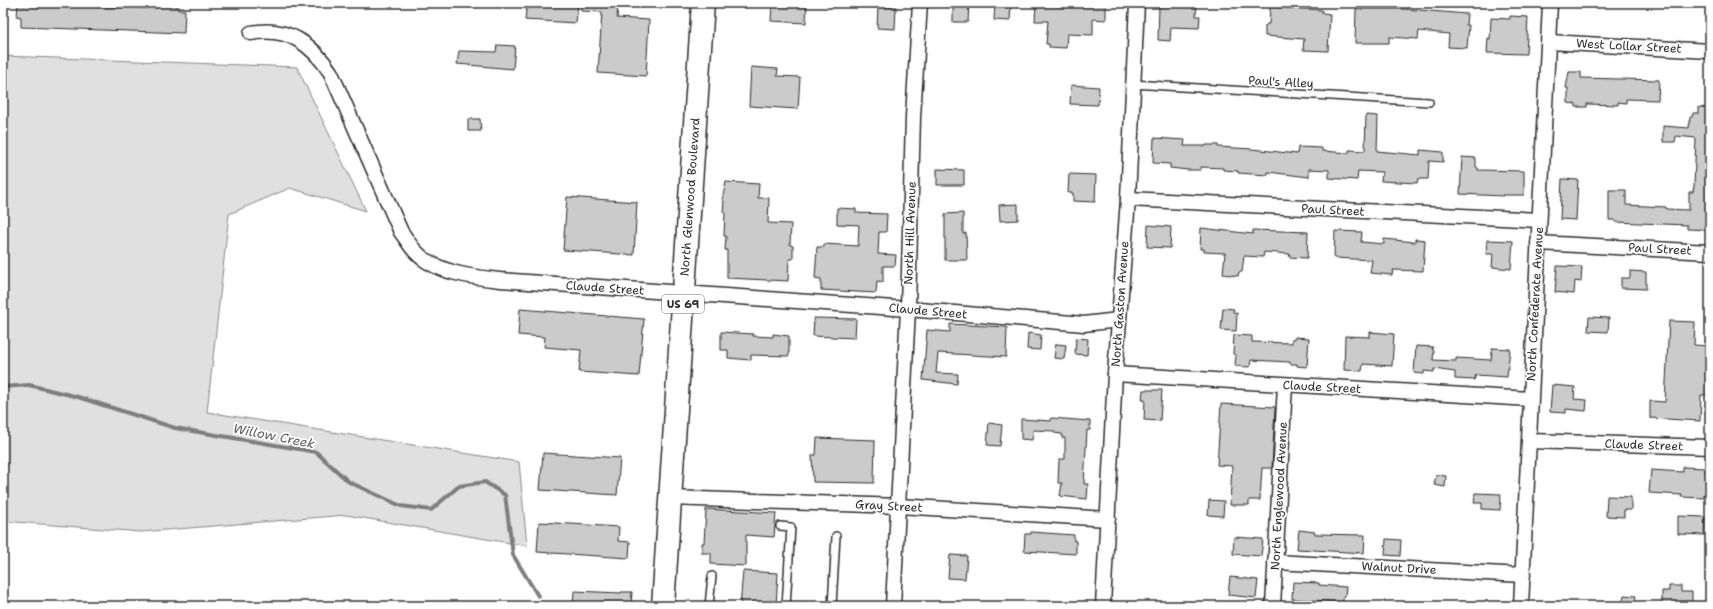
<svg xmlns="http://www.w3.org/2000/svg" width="1713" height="609" viewBox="0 0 1713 609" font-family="'Shantell Sans',sans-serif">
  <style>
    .green { fill: #e0e0e0; stroke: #868686 }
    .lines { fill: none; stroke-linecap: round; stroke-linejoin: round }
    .stream { stroke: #7e7e7e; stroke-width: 4 }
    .building { fill: #cbcbcb; stroke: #2b2b2b }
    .service-casing { stroke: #2b2b2b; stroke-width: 10 }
    .minor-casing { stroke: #2b2b2b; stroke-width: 17 }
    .primary-casing { stroke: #2b2b2b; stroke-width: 25 }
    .service { stroke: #fff; stroke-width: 7 }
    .minor { stroke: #fff; stroke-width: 14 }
    .primary { stroke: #fff; stroke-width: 22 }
    .labels { text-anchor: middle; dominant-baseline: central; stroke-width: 3.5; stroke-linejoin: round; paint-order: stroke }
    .shield { fill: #fff; stroke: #6b6b6b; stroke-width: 1 }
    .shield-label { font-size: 11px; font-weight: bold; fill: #2b2b2b }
    .street-label { font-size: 12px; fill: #2b2b2b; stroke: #fff }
    .water-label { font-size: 13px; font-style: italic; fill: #5c5c5c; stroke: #fff }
  </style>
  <rect width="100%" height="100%" fill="#fff"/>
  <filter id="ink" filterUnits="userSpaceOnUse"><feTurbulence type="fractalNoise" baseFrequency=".025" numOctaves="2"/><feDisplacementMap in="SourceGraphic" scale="8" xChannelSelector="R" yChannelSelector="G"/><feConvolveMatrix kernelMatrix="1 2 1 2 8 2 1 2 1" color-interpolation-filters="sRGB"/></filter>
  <g filter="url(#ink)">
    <polygon class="green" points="3,56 297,67 366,211 290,188 229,214 207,412 519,462 527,546 346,515 141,532 3,521"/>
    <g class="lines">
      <polyline class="stream" points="3,387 29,385 78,397 175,428 316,452 349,482 401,506 431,510 459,486 485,482 505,495 513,555 538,596"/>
    </g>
    <g class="building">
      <polygon points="148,3 178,6 178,10 185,10 184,33 21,27 21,17 17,16 18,4 147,8"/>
      <polygon points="527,3 578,3 576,23 525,20"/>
      <polygon points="582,3 618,3 617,18 649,20 646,76 598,73 602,12 581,11"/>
      <polygon points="772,3 807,3 806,23 771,21"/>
      <polygon points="953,3 969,3 968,22 953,22"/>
      <polygon points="995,3 1011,3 1010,21 994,20"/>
      <polygon points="1036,3 1106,3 1106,20 1093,19 1093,35 1067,34 1066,48 1049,47 1049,44 1046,44 1048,21 1035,21"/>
      <polygon points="1169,3 1197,3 1196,16 1200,16 1199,28 1171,27 1170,41 1158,40 1159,6 1161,6 1161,4 1169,5"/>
      <polygon points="878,7 896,7 895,29 877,28"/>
      <polygon points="1270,7 1322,10 1322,13 1330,14 1328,51 1303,50 1304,39 1265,36 1265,26 1267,24 1269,24"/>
      <polygon points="1356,9 1405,9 1467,14 1466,25 1469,25 1467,48 1448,47 1449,34 1419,31 1418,39 1389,37 1389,43 1355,43"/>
      <polygon points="1510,16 1528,17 1526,54 1487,53 1488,38 1490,39 1491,18 1510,19"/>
      <polygon points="497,45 515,46 513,69 457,64 459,51 496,52"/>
      <polygon points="751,67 778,69 777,76 800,77 798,109 749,106"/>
      <polygon points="1569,72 1581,72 1581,78 1659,80 1658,100 1626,99 1626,103 1618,102 1618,105 1587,104 1587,107 1576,107 1576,104 1568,103 1568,88 1566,88"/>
      <polygon points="1071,85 1099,87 1098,105 1070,104"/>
      <polygon points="1699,107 1710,108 1710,230 1687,229 1687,225 1615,222 1615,220 1609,220 1609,190 1626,190 1626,205 1666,207 1666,209 1689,210 1689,192 1693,192 1694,186 1696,138 1676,136 1675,142 1663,142 1663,126 1689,128 1690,117 1692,117 1693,113 1699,113"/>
      <polygon points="1366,115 1378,116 1377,151 1420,155 1420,150 1443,152 1443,162 1429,161 1428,179 1418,179 1417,183 1381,181 1382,172 1358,171 1357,180 1329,178 1329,170 1309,169 1309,177 1268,172 1268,175 1238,173 1238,171 1223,170 1223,168 1201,167 1201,170 1188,170 1170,168 1170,164 1153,163 1154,138 1185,140 1184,146 1206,146 1206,145 1218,145 1218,147 1252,149 1297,154 1298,147 1322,148 1322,151 1349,153 1349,150 1365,151"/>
      <polygon points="468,119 480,119 481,131 468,131"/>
      <polygon points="1462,157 1476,158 1476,167 1478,168 1478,170 1524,171 1524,195 1503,195 1503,196 1460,194"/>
      <polygon points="937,169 964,170 964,185 937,185"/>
      <polygon points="1069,174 1096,175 1095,202 1073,201 1073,193 1068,193"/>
      <polygon points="1562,179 1578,180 1576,220 1560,219"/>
      <polygon points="726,182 759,184 758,198 769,198 768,223 791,224 790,245 793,246 793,259 789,259 788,281 727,278 727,250 725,250 726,236 724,236 725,212 723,212 724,201 722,200"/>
      <polygon points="567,197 637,202 634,255 563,250"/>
      <polygon points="1018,204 1018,220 1000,221 999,205"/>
      <polygon points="837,208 856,209 856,213 887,214 886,232 879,232 878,254 896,255 895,266 883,266 883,282 877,281 876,293 821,290 821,279 815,278 817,247 824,247 824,244 858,246 859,225 837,224"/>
      <polygon points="963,213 963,234 966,233 967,260 945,260 945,214"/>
      <polygon points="1148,225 1171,227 1170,248 1147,247"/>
      <polygon points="1201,228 1253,234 1253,230 1308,232 1307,258 1289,257 1290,254 1264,252 1263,257 1244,256 1242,272 1239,272 1238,276 1223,274 1225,253 1204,252 1204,249 1200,249"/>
      <polygon points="1335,231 1362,232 1361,242 1384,244 1384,239 1415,242 1415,239 1425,240 1423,271 1393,270 1392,275 1370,273 1372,260 1334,258"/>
      <polygon points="1487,240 1513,241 1511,269 1492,267 1493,254 1486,254"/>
      <polygon points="1557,266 1582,267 1581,282 1575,281 1574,294 1555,292"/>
      <polygon points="1630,271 1646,272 1646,289 1621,288 1621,278 1630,278"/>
      <polygon points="1223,308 1234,309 1233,312 1237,313 1236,331 1221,330"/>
      <polygon points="520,309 644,319 639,376 579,372 581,350 544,347 545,337 518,335"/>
      <polygon points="1589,317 1609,318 1608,332 1588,331"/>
      <polygon points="814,318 856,319 855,338 813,336"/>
      <polygon points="1669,321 1695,322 1694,345 1709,346 1707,376 1710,376 1710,395 1701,395 1700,421 1650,418 1650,401 1665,402"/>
      <polygon points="950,324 1007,327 1006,357 938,353 936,373 958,374 957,384 923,380 927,330 950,332"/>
      <polygon points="721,332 753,334 753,336 773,337 773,334 789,336 789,356 751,355 751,360 728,358 728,350 721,350"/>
      <polygon points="1370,332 1394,334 1392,366 1363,364 1362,371 1344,370 1345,336 1370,337"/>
      <polygon points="1028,333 1041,335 1040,350 1027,349"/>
      <polygon points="1234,335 1252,336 1252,342 1292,343 1292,339 1295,339 1295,337 1309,338 1307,367 1297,366 1297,364 1290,364 1290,362 1251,360 1250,367 1235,366 1236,355 1233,354"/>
      <polygon points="1076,338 1088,339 1087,355 1075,354"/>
      <polygon points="1056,344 1066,345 1064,359 1054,358"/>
      <polygon points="1416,346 1433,347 1432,350 1434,350 1433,360 1456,361 1456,358 1491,360 1492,348 1510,349 1507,377 1476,375 1474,380 1455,379 1455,372 1434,369 1434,372 1424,371 1424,374 1414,373"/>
      <polygon points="1552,385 1575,387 1574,399 1587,400 1586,411 1566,409 1566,413 1550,412"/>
      <polygon points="1143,390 1162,390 1160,421 1144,420 1145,400 1142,400"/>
      <polygon points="1221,404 1275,407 1272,468 1262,468 1260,500 1249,500 1249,505 1230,505 1232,466 1217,465"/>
      <polygon points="1051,418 1090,421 1090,430 1087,430 1084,484 1088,484 1087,499 1060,496 1062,483 1058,483 1059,459 1065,459 1065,438 1062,438 1062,434 1054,433 1054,431 1033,430 1032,440 1021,439 1021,419 1051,421"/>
      <polygon points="989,423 1002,425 1000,446 987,445"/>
      <polygon points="817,438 875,440 874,483 813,482 812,455 816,455"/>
      <polygon points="543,453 620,458 617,495 540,490"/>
      <polygon points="1683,467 1705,468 1705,471 1707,472 1706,494 1704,494 1704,498 1681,497 1682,495 1649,493 1651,470 1683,472"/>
      <polygon points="1436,475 1446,476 1445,487 1434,485"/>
      <polygon points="1475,493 1501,494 1500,510 1482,509 1482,503 1474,503"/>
      <polygon points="1607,496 1631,497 1631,510 1624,510 1624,517 1606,516"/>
      <polygon points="1209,500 1224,501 1223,516 1208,515"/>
      <polygon points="706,509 776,513 774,537 746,535 746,566 711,564 711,553 702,553 702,543 704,543"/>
      <polygon points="1678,516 1705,517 1704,535 1678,534"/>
      <polygon points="539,522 619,527 618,541 630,542 629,558 537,552"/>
      <polygon points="1299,530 1315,532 1315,534 1365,535 1364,553 1297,549"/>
      <polygon points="1031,532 1074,535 1074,541 1076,541 1076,554 1024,551 1025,534 1031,534"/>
      <polygon points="1234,537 1263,539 1261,556 1233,554"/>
      <polygon points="1386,539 1401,540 1400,556 1385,555"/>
      <polygon points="950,555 967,556 965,579 948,578"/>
      <polygon points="743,571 778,573 776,606 740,606"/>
      <polygon points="1230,577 1258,580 1256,598 1228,595"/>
      <polygon points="1293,582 1319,583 1319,585 1346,587 1345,596 1343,596 1343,602 1292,599"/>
      <polygon points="1669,586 1681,586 1681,592 1692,592 1692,606 1669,606 1669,604 1662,604 1662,591 1669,591"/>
      <polygon points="574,591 621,593 621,592 632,592 631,606 573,606"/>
      <polygon points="1624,595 1636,596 1634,606 1622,606"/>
    </g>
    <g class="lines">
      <g class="service-casing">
        <g id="service">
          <polyline points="1132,84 1429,102"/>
          <polyline points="780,526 791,527 786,606"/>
          <polyline points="709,606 712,576"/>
          <polyline points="832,606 836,536"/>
        </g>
      </g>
      <g class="minor-casing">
        <g id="minor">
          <path d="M 251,33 C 288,26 312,44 331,73 L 401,232 C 406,238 410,246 416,252 C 435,273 473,277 500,280 L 908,309 L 1084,324 L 1118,320"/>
          <polyline points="1549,42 1710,51"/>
          <polyline points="1128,199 1539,220"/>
          <polyline points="1538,243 1710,252"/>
          <polyline points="1115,374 1530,399"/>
          <polyline points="1530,441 1710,447"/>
          <polyline points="670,498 899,506 1108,519"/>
          <polyline points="1275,562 1523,575"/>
          <polyline points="893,606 908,309 913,117 920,3"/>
          <polyline points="1103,606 1115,374 1128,199 1137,3"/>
          <polyline points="1273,606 1285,385"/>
          <polyline points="1521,606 1550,3"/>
        </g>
      </g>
      <g class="primary-casing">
        <polyline id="primary" points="663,606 703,3"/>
      </g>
      <use href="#service" class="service"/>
      <use href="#minor" class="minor"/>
      <use href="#primary" class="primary"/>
    </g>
  </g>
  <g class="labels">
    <rect class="shield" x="662" y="295" width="42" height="18" rx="3"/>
    <g class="shield-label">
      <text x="683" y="304">US 69</text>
    </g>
    <g class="street-label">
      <text transform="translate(1629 46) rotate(3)">West Lollar Street</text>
      <text transform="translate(1281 82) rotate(3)">Paul's Alley</text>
      <text transform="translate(690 197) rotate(-86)">North Glenwood Boulevard</text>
      <text transform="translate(1333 210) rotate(3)">Paul Street</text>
      <text transform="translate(910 233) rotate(-88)">North Hill Avenue</text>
      <text transform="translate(1660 249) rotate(3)">Paul Street</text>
      <text transform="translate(605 288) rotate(4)">Claude Street</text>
      <text transform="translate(1120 304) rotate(-86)">North Gaston Avenue</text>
      <text transform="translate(1535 304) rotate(-87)">North Confederate Avenue</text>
      <text transform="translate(928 311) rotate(5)">Claude Street</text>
      <text transform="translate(1322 387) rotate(3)">Claude Street</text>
      <text transform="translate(1644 445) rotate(2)">Claude Street</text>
      <text transform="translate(1279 496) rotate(-87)">North Englewood Avenue</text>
      <text transform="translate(889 506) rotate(3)">Gray Street</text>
      <text transform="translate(1399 568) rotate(3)">Walnut Drive</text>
    </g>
    <g class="water-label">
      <text transform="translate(274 436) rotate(11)">Willow Creek</text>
    </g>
  </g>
  <rect width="1713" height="609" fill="none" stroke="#fff" stroke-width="16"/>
  <rect x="8" y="8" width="1697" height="593" fill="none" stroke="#2b2b2b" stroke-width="1.5" filter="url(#ink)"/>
</svg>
